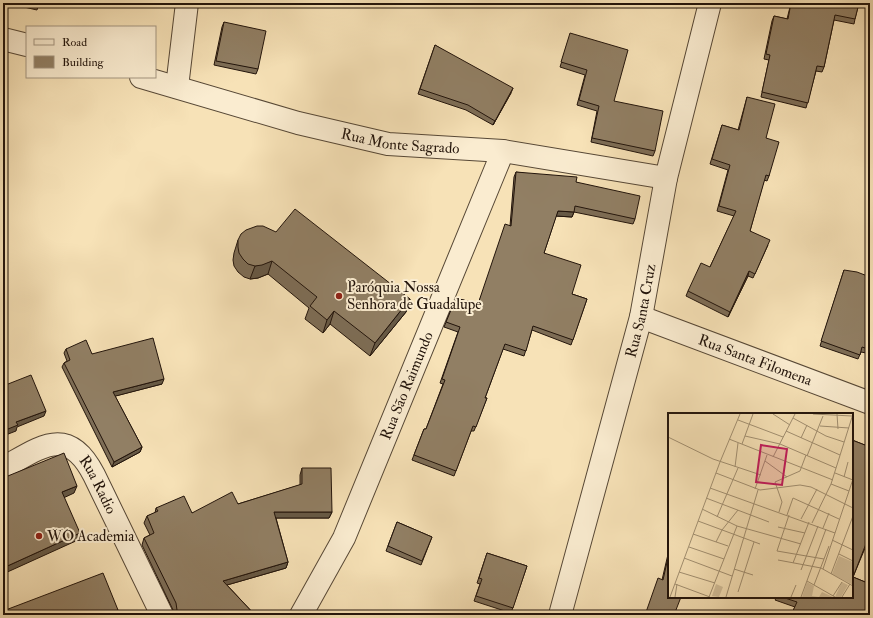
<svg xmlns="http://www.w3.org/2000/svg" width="873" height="618" viewBox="0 0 873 618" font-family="'IM FELL Double Pica',serif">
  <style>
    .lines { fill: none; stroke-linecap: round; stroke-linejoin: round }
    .minor-casing { stroke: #574836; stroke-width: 24 }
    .minor { stroke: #faecd0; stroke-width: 22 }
    .wall { fill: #7d6d56; stroke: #22140b }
    .shaded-wall { fill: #665946; stroke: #22140b }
    .building { fill: #917f64; stroke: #22140b }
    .poi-dot { fill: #8f2418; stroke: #faecd0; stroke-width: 1.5 }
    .labels { text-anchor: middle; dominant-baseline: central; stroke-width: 4; stroke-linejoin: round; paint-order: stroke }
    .street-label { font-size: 15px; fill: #22140b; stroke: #faecd0 }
    .poi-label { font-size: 15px; fill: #22140b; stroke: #faecd0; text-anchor: start }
    .inset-road { fill: none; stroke: #a29072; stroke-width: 1 }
    .view { fill: #c2185b; fill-opacity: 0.15; stroke: #c2185b; stroke-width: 2 }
    .inset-edge { fill: none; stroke: #22140b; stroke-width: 2 }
  </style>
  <rect width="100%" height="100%" fill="#f7e2b7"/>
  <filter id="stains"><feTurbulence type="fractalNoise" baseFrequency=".005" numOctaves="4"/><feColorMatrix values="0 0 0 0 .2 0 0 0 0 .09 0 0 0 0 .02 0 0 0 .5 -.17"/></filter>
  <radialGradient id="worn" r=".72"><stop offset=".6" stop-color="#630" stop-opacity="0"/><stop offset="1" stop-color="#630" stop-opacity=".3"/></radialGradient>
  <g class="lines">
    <g class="minor-casing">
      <g id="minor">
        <polyline points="3,39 27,45"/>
        <path id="s1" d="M 141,77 L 298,123 L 388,144 L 503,151 L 666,178"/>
        <polyline points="177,87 187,3"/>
        <path id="s2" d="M 641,317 L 870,403"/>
        <path id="s3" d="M 3,468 C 41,447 68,424 94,475 L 162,615"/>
        <path id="s4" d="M 301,615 L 344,538 L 503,151"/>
        <path id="s5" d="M 560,615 L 641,317 L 666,178 L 710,3"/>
      </g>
    </g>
    <use href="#minor" class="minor"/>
  </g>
  <g class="wall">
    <polygon points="11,3 39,3 37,10 11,4"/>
    <polygon points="791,3 859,3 855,19 854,24 834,20 824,67 822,72 816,71 806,108 761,97 769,60 764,59 772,21 774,16 787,19"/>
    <polygon points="224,22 258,69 256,74 214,65 222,27"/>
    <polygon points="569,38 614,101 655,151 653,156 591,142 597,111 577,105 585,75 560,67"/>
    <polygon points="435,45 511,93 493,125 466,110 418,94"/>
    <polygon points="747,97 766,138 769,176 767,181 764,180 750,231 768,245 753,278 748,276 728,317 686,296 688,291 710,267 734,216 717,211 728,170 710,164 722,125 738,130"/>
    <polygon points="516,172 576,182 635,219 633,224 574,212 572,217 556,216 544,253 572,294 587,299 571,345 532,330 524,356 503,349 485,398 487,398 474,431 471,431 454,476 412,460 424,429 426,429 443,384 440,383 458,332 444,327 456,298 478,304 510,226 514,177"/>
    <polygon points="238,240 410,299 406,312 370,356 330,324 323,333 305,319 309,308 268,274 258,278 250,279 244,277 238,272 234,266 233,260 234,253"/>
    <polygon points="844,270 870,341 866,353 861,352 858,359 820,346"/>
    <polygon points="66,349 92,354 162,384 115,396 142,447 140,452 112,467 62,367 64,363 67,361 64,353"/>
    <polygon points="852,440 870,447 870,542 868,541 853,577 870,584 870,613 869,615 791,615 795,607 775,600 777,597 852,597"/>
    <polygon points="302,468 332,512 329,518 276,518 288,562 286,568 227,585 255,615 174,615 173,610 142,545 144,538 150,535 144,523 147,516 155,513 156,508 192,513 238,504 300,485 300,475"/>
    <polygon points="397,522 432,537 421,565 386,551"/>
    <polygon points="669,550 669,597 662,580"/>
    <polygon points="487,553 527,566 511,613 474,601 480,584 477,583"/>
  </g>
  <g class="shaded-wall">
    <polygon points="513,88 511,93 493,125 495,121"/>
    <polygon points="558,211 574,212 572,217 556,216"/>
    <polygon points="272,261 268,274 258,278 250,279 255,266"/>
    <polygon points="749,271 748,276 728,317 730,312"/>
    <polygon points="410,299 406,312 370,356 375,343"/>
    <polygon points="334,311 330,324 323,333 327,320"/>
    <polygon points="164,379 162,384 112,397 113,392"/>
    <polygon points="46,411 44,416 17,427 16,431 3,436 3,431 16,422"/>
    <polygon points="142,447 140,452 112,467 114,462"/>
    <polygon points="77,486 74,493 59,500 62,492"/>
    <polygon points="274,512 332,512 329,518 272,518"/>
    <polygon points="80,533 78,540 3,574 3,568"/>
    <polygon points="288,562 286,568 220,587 223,581"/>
    <polygon points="118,610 116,615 106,615"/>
  </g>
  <g class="building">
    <polygon points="29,3 39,3 39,5"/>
    <polygon points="791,3 859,3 855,19 835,15 824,67 817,66 808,103 762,92 770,55 766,54 774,16 788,19"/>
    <polygon points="224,22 266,31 258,69 216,61"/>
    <polygon points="570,33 628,50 614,101 663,111 655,151 592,138 599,106 579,100 587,70 561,62"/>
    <polygon points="435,45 513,88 495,121 468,105 420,89"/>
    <polygon points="747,97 775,104 766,138 779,142 769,176 766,175 750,231 770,240 755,274 749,271 730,312 688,291 701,263 710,267 736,211 719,206 730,165 712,159 722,125 739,130"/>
    <polygon points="516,172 577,177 576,182 640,196 635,219 575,206 574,212 558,211 544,253 581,265 572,294 587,299 573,340 533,326 526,351 505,344 485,398 487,398 476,427 473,426 456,471 414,455 424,429 426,429 445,380 442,379 460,327 446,322 456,298 478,304 505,224 511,226"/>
    <polygon points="295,209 410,299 375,343 334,311 327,320 310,306 317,297 272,261 262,265 255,266 248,264 243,259 239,253 238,247 238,240 241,234 246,230 257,226 263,226 276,232"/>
    <polygon points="844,270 857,272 870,277 870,341 868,349 862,347 860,355 821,341"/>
    <polygon points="153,338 164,379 113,392 142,447 114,462 64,363 70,360 66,349 86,340 92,354"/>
    <polygon points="31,375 46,411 16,422 18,425 3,431 3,386"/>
    <polygon points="852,440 870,447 870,536 869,536 853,577 870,584 870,612 869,615 791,615 797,602 782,597 852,597"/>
    <polygon points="64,453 77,486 62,492 80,533 3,568 3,478"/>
    <polygon points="302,468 331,468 332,512 274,512 288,562 223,581 255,615 180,615 177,610 176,603 144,538 154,533 147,516 158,511 156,508 184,496 192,513 232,492 238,504 302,484"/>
    <polygon points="397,522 432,537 422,561 388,546"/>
    <polygon points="487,553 527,566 513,608 476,596 482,579 479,578"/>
    <polygon points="669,553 669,597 681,597 674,615 645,615 658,578 663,580"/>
    <polygon points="103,573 118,610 106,615 3,615 3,611"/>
  </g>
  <g class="poi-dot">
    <circle cx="339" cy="296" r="4"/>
    <circle cx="39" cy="536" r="4"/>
  </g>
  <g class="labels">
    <g class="street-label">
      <text stroke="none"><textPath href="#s1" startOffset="268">Rua Monte Sagrado</textPath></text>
      <text stroke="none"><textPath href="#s5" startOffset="315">Rua Santa Cruz</textPath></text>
      <text stroke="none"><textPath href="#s2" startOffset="122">Rua Santa Filomena</textPath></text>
      <text stroke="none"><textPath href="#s4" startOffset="253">Rua São Raimundo</textPath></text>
      <text stroke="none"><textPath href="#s3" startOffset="121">Rua Radio</textPath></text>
    </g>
    <g class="poi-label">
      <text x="347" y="287">Paróquia Nossa<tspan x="347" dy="17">Senhora de Guadalupe</tspan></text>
      <text x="47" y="536">WO Academia</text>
    </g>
  </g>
  <g transform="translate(668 413)">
    <rect width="185" height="185" fill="#f7e2b7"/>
    <path d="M 171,143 L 185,149 L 185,172 L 164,161 ZM 139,169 L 146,173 L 144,183 L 151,184 L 154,179 L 165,184 L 134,184 ZM 174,169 L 180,172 L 173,184 L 167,184 Z" fill="#d3bf9a"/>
    <path d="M 48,171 L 55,174 L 51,184 L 44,183 Z" fill="#d3bf9a"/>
    <path class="inset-road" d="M 105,1 L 122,12M 145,1 L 184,3M 169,1 L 170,16M 125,5 L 158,23 L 176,29M 70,7 L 115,24M 152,13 L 181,15M 118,18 L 172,42M 77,23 L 112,31 L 168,55M 0,24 L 45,46 L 93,62M 133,25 L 139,12M 61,26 L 165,67M 74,31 L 85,1M 139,43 L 155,3M 105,44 L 127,1M 97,48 L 119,64M 67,54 L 70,30M 48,60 L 92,77 L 132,72 L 143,74 L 185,95M 167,60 L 185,67M 176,64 L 180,49M 163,71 L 181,78M 42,75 L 167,120M 87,76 L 99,42M 38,85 L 101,109M 34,96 L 69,113 L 133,131M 111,99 L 114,89 L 107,69 L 132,58 L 138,42M 119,102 L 125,85 L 171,106M 121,102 L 109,138 L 156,146M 49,104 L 70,55M 133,106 L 149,76M 30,108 L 92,131M 144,110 L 163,71 L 185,1M 110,114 L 137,120M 155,115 L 161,100M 25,121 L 60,133M 164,127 L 185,137M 48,129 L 54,117 L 70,97M 21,134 L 56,146M 171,141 L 185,148M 16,145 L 64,163M 110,147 L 153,155 L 185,173M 125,150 L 141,109M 66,156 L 85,162M 155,156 L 185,66M 133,157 L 150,113M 11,159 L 47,170M 163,161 L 185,103M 139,168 L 167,184M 7,171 L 42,184M 146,172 L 161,133M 70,179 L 86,129M 165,183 L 174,169M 2,184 L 52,49 L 72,1M 7,184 L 9,171M 41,184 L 69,113M 58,184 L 90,77M 123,184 L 128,172M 133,184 L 158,116M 174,184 L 182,171"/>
    <path class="view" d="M 93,32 L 119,36 L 114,72 L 88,69 Z"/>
    <rect width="185" height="185" class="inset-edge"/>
  </g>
  <rect width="873" height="618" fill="none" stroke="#f7e2b7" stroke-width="16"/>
  <rect x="4" y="4" width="865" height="610" fill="none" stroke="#22140b" stroke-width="2"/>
  <rect x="8" y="8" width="857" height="602" fill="none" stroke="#22140b"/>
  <rect x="26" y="26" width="130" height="52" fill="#faecd0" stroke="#a49681"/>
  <rect x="34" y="39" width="20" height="6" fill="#faecd0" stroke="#a49681"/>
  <text x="62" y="46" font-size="12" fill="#22140b">Road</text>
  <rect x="34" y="56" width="20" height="12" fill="#917f64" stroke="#a49681"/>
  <text x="62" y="66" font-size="12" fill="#22140b">Building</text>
  <rect width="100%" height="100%" filter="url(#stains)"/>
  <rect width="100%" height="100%" fill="url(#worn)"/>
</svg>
